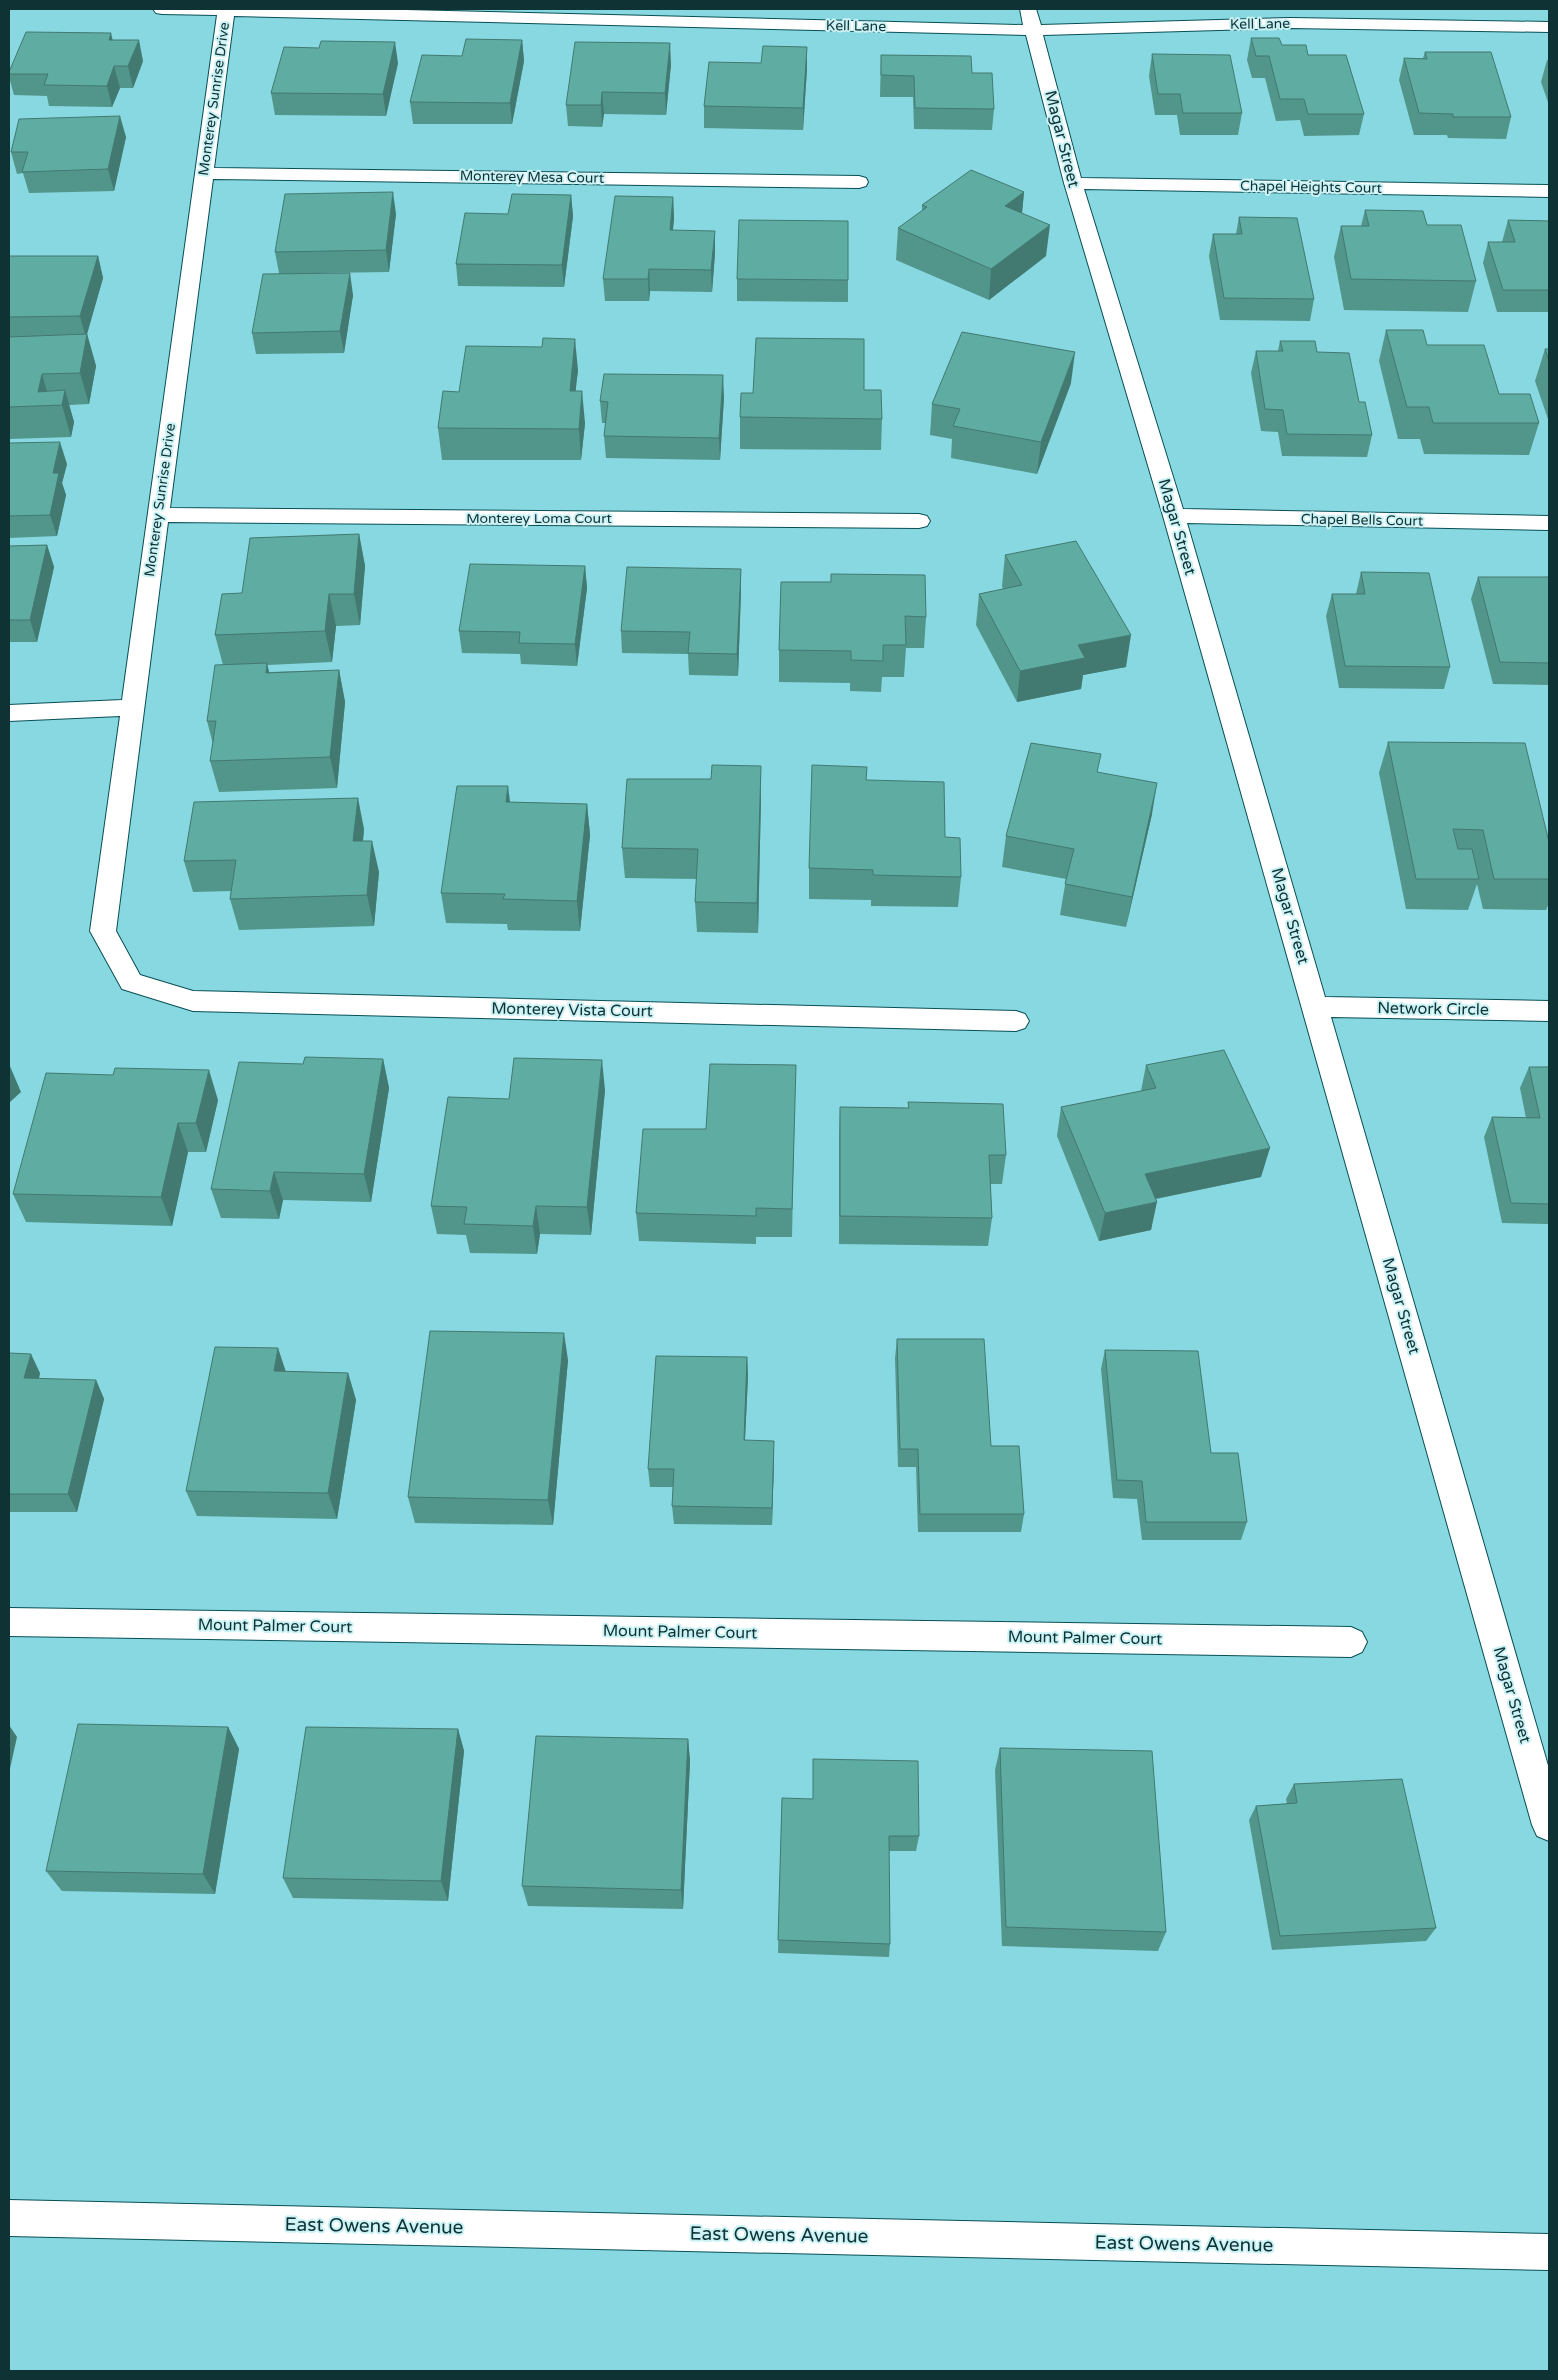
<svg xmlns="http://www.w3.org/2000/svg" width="1558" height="2380" viewBox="0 0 1558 2380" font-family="'Varela Round',sans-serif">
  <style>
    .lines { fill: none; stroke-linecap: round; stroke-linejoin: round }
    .minor-casing { stroke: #084f55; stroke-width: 2 }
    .secondary-casing { stroke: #084f55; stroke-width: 2 }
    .minor { fill: #fff; fill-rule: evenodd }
    .secondary { fill: #fff; fill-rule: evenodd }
    .wall { fill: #52958b }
    .shaded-wall { fill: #427971 }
    .building { fill: #5fada2; stroke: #427971 }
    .labels { text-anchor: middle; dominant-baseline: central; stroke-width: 4; stroke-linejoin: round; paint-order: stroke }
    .far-street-label { font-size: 14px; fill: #0f3235; stroke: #cbf2f5 }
    .street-label { font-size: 16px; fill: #0f3235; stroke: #cbf2f5 }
    .near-street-label { font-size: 19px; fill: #0f3235; stroke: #cbf2f5 }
  </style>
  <rect width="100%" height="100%" fill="#87d8e0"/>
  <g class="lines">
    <g class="minor-casing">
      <g id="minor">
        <polygon points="153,9 364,9 1023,25 1020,9 1036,9 1041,25 1290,18 1549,22 1549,32 1290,28 1043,35 1081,178 1549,185 1549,197 1084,189 1183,509 1549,516 1549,530 1187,523 1325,997 1549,1001 1549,1021 1331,1017 1549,1769 1549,1841 1537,1836 1532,1825 1163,516 1064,183 1026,35 234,16 214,168 859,176 866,178 868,182 866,186 859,188 213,179 170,508 919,514 927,516 930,521 927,526 919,528 168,522 116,931 140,975 193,991 1016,1011 1025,1014 1029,1021 1025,1028 1016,1031 193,1011 122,989 90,931 120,716 9,721 9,705 122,700 217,15 162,14 156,13"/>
        <polygon points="9,1608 1351,1627 1362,1632 1367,1642 1362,1652 1351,1657 9,1636"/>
      </g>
    </g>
    <g class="secondary-casing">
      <polygon id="secondary" points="9,2200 1549,2234 1549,2270 9,2236"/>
    </g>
    <use href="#minor" class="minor"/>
    <use href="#secondary" class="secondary"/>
  </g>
  <g class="wall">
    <polygon points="1251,38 1282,45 1308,55 1364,114 1359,135 1304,136 1300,120 1276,121 1265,78 1252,78 1247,60"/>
    <polygon points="113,40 143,61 133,88 120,88 112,107 49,106 47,96 14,95 9,77 9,72"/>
    <polygon points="522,40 524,61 512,124 413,124 410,102"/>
    <polygon points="1425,52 1511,117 1506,139 1448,138 1447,135 1414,135 1399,80 1404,58 1423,58"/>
    <polygon points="1152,54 1242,113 1238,135 1180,135 1177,115 1155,115 1149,76"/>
    <polygon points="881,55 972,73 994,109 992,130 914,129 913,97 880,97"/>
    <polygon points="1547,60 1549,60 1549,105 1541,82"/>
    <polygon points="398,63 386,116 275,115 271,93"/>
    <polygon points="761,63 807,68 803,130 704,128 704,106"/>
    <polygon points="671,64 666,115 604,114 602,127 568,126 566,105"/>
    <polygon points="126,137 114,191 29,193 23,173 17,174 11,152"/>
    <polygon points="1024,192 1022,213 1046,256 989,300 896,260 898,228 922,211 922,205"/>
    <polygon points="571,195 573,216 564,287 458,286 456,264 508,214"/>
    <polygon points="673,197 674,219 673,230 715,253 712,292 650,291 649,301 605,301 603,279"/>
    <polygon points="1365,210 1427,225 1476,281 1468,312 1344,310 1334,257 1341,226 1361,226"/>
    <polygon points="396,214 389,272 319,273 353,295 344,353 256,354 252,333 279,273 275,252"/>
    <polygon points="1239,217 1314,299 1310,321 1220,320 1209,256 1213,234 1236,234"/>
    <polygon points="1508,220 1549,221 1549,312 1497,312 1483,263 1488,242 1502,242"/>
    <polygon points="9,256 98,256 103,278 87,334 96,366 89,404 69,405 74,422 71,437 9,439"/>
    <polygon points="737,279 848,280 848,302 737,301"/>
    <polygon points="1386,330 1427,345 1499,394 1539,423 1529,455 1424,454 1420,439 1398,439 1379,361"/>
    <polygon points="1280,341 1317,352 1359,402 1372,435 1367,457 1282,456 1278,432 1261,431 1251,373 1256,351 1278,351"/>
    <polygon points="1545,349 1549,349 1549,422 1535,381"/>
    <polygon points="578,370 575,391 585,423 581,460 442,460 438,428 459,392"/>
    <polygon points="1071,383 1037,474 951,458 952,439 930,435 932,404"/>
    <polygon points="864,390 882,419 881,450 740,449 740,417"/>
    <polygon points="724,397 720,460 606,458 604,436 606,423 602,423 600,401"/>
    <polygon points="9,443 67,464 62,483 66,495 57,536 9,538"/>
    <polygon points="359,534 365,566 360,625 336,626 332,662 267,665 269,672 339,670 345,702 337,788 219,792 210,761 213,744 207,721 223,665 215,635 242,593"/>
    <polygon points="47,545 54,567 37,642 9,642 9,546"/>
    <polygon points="1005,555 1126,667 1083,675 1081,689 1017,702 976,625 979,594 1003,589 1002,586"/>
    <polygon points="585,566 587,588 577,666 521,664 520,654 462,653 459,631"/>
    <polygon points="741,569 741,591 738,676 689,675 688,654 622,653 621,631"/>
    <polygon points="1361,572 1450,667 1444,689 1339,688 1326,616 1332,594 1356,594"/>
    <polygon points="1478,577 1549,577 1549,685 1493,684 1471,599"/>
    <polygon points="831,582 926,617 924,648 906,648 904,677 882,677 881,692 850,691 850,683 779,682 779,650"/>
    <polygon points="1388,742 1549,842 1549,903 1546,910 1483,909 1477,884 1468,910 1406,909 1379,773"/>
    <polygon points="1099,772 1152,814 1126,927 1060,915 1066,879 1002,867 1006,836"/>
    <polygon points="866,780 945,837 961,877 958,907 871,906 871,900 809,899 809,868"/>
    <polygon points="761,797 758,933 697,932 695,902 697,879 625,878 622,848"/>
    <polygon points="510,802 587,804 590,835 580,931 508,930 507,924 446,923 441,893"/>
    <polygon points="364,829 363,841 379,872 374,926 239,930 230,899 231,891 193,892 184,861"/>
    <polygon points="383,1059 389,1088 371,1202 283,1200 279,1219 221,1218 211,1189 303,1064"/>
    <polygon points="1146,1065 1261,1177 1156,1199 1151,1230 1099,1241 1057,1136 1061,1107 1141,1091"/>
    <polygon points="1529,1067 1549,1067 1549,1224 1502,1223 1484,1137 1492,1117 1526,1118 1520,1088"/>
    <polygon points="605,1090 591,1235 540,1234 537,1254 470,1253 466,1235 437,1234 431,1206 509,1099"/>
    <polygon points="795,1095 792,1237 756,1237 756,1244 639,1241 636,1213 706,1129"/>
    <polygon points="218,1100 206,1152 188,1152 172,1226 26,1222 13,1194"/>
    <polygon points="908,1102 1006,1155 1002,1184 990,1184 992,1218 988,1246 839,1244 839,1136 840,1107 908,1108"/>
    <polygon points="897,1339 991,1446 1024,1514 1021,1532 918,1532 916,1467 898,1467 895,1358"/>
    <polygon points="1105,1350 1247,1522 1241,1540 1142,1540 1137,1499 1113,1498 1101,1369"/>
    <polygon points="9,1353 40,1373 39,1379 96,1380 104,1399 77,1512 9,1512"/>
    <polygon points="747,1357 748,1376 745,1440 774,1459 772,1525 674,1524 672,1506 673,1487 650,1487 648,1469"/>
    <polygon points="568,1360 553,1525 415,1523 408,1497"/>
    <polygon points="285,1371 348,1373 356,1400 337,1519 197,1516 186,1491"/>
    <polygon points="228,1727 239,1749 215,1894 62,1891 46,1871"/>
    <polygon points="458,1729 464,1751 448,1901 293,1898 283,1878"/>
    <polygon points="688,1739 690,1761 683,1909 528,1906 522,1886"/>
    <polygon points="1000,1748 1166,1932 1158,1951 1002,1946 995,1770"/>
    <polygon points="1294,1784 1436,1928 1426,1941 1272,1950 1249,1820 1256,1806 1287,1804 1286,1799"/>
    <polygon points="782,1798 919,1836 916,1851 889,1851 890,1944 889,1957 778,1953"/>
  </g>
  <g class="shaded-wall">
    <polygon points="111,33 116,54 109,40"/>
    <polygon points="139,40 143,61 133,88 128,66"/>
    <polygon points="522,40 524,61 512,124 510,103"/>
    <polygon points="395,42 398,63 386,116 383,94"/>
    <polygon points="670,43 671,64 666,115 665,93"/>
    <polygon points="807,47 807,68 803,130 803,108"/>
    <polygon points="114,66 120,88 112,107 107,86"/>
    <polygon points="602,92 604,114 602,127 601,105"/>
    <polygon points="120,116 126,137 114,191 108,169"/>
    <polygon points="393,192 396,214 389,272 386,250"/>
    <polygon points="1024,192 1021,223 1005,206"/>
    <polygon points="571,195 573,216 564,287 562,265"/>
    <polygon points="673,197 674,219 670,252 670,230"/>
    <polygon points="1050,225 1046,256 989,300 991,269"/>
    <polygon points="715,231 715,253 712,292 711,270"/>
    <polygon points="98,256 103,278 87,334 96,366 89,404 80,373 86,338 80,316"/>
    <polygon points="649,269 650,291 649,301 648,279"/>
    <polygon points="350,273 353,295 344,353 340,331"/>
    <polygon points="575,339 578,370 572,423 570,391"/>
    <polygon points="1075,352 1071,383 1037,474 1041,442"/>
    <polygon points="42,374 51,406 38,392"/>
    <polygon points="723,375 724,397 720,460 719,438"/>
    <polygon points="65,390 74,422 71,437 62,405"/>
    <polygon points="582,391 585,423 581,460 579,429"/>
    <polygon points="60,442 67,464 62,483 66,495 57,536 50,515 53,473"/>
    <polygon points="359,534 365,566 360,625 354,594"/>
    <polygon points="47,545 54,567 37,642 30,620"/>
    <polygon points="585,566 587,588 577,666 575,644"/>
    <polygon points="741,569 741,591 738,676 737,654"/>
    <polygon points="329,594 336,626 332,662 325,631"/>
    <polygon points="1131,635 1126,667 1083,675 1081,689 1017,702 1020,671 1078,645"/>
    <polygon points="267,663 274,694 266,673"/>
    <polygon points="339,670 345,702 337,788 330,757"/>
    <polygon points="761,766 761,797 758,933 757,903"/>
    <polygon points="1157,783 1152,814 1126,927 1132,897"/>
    <polygon points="508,786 512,817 506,802"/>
    <polygon points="358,798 364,829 360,872 353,841"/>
    <polygon points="587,804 590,835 580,931 577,901"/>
    <polygon points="372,841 379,872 374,926 367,895"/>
    <polygon points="383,1059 389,1088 371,1202 364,1174"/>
    <polygon points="602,1060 605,1090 591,1235 587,1207"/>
    <polygon points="9,1064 21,1092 9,1103"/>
    <polygon points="209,1070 218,1100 206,1152 196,1123"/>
    <polygon points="178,1123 188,1152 172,1226 161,1197"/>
    <polygon points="1270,1148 1261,1177 1139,1202 1145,1174"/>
    <polygon points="274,1172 283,1200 279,1219 270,1191"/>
    <polygon points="1157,1202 1151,1230 1099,1241 1105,1213"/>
    <polygon points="536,1206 540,1234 537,1254 533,1226"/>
    <polygon points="564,1333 568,1360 553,1525 548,1500"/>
    <polygon points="278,1348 287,1375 274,1371"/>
    <polygon points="31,1354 40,1373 34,1397 24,1378"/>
    <polygon points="747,1357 748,1376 744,1459 744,1440"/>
    <polygon points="348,1373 356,1400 337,1519 328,1493"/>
    <polygon points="96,1380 104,1399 77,1512 68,1494"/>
    <polygon points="774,1441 774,1459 772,1525 772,1508"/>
    <polygon points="9,1725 17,1737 9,1773"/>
    <polygon points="228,1727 239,1749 215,1894 203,1874"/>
    <polygon points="458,1729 464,1751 448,1901 441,1881"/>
    <polygon points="688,1739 690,1761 683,1909 681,1890"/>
  </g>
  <g class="building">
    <polygon points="26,32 111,33 109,40 139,40 128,66 114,66 107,86 44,85 48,74 9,74 9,72"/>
    <polygon points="1251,38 1279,38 1282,45 1306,45 1308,55 1346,55 1364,114 1308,114 1304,99 1280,99 1269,56 1256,56"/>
    <polygon points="466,39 522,40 510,103 410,102 422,55 462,56"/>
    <polygon points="321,41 395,42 383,94 271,93 284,47 319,48"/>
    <polygon points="575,42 670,43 665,93 602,92 601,105 566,105"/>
    <polygon points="763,46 807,47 803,108 704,106 709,62 761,63"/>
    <polygon points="1425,52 1491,52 1511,117 1453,117 1453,114 1419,113 1404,58 1427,59"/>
    <polygon points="1152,54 1230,55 1242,113 1183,113 1180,94 1158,94"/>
    <polygon points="881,55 971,56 972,73 992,73 994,109 915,108 914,76 881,75"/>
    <polygon points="120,116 108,169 22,172 28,152 11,152 19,119"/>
    <polygon points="971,170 1024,192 1005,206 1050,225 991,269 898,228 927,207 922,205"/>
    <polygon points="393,192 386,250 275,252 285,194"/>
    <polygon points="512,194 571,195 562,265 456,264 465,213 508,214"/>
    <polygon points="615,196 673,197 670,230 715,231 711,270 649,269 648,279 603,279"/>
    <polygon points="1365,210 1423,211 1427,225 1461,225 1476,281 1351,279 1341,226 1369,226"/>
    <polygon points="1239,217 1297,218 1314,299 1224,298 1213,234 1242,234"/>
    <polygon points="739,220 848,221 848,280 737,279"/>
    <polygon points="1508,220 1549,221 1549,290 1503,290 1488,242 1515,242"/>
    <polygon points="9,256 98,256 80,316 9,317"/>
    <polygon points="350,273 340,331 252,333 263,274"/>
    <polygon points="1386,330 1423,330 1427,345 1484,345 1499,394 1530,394 1539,423 1433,423 1429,407 1407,407"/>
    <polygon points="962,332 1075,352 1041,442 953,426 960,409 932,404"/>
    <polygon points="87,334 80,373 42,374 38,392 65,390 62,405 9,407 9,337"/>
    <polygon points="543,338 575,339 570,391 582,391 579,429 438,428 443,391 459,392 466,346 542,347"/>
    <polygon points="756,338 864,339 864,390 881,390 882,419 740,417 741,393 753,393"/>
    <polygon points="1280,341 1315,341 1317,352 1349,353 1359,402 1365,402 1372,435 1287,434 1283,410 1265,409 1256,351 1283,351"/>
    <polygon points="1545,349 1549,349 1549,361"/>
    <polygon points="604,374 723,375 719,438 604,436 608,402 600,401"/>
    <polygon points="60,442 53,473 59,473 50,515 9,516 9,443"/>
    <polygon points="359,534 354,594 329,594 325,631 215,635 222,594 242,593 250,538"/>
    <polygon points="1076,541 1131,635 1078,645 1085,658 1020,671 979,594 1022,585 1005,555"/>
    <polygon points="47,545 30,620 9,620 9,546"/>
    <polygon points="470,564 585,566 575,644 519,643 520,632 459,631"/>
    <polygon points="627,567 741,569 737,654 688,653 690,632 621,631"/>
    <polygon points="1361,572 1429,573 1450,667 1345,666 1332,594 1365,594"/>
    <polygon points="831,574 925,575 926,617 905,616 906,645 883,645 883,661 851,660 851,651 779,650 781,582 831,582"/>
    <polygon points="1478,577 1549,577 1549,663 1500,662"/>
    <polygon points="267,663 266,673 339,670 330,757 210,761 216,721 207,721 215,665"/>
    <polygon points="1388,742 1525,743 1549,842 1549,879 1494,879 1483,830 1453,829 1458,849 1472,849 1479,879 1416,879"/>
    <polygon points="1031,743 1101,754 1097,772 1157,783 1132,897 1065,884 1074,849 1006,836"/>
    <polygon points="712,765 761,766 757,903 695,902 698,849 622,848 627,779 711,779"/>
    <polygon points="812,765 867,767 866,780 944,782 945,837 960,838 961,877 873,875 873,870 809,868"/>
    <polygon points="457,786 508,786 506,802 587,804 577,901 503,899 505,894 441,893"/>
    <polygon points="358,798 353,841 372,841 367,895 230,899 236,860 184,861 194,802"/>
    <polygon points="1224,1050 1270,1148 1145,1174 1157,1202 1105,1213 1061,1107 1156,1088 1146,1065"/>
    <polygon points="305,1057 383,1059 364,1174 274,1172 270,1191 211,1189 239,1062 303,1064"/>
    <polygon points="514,1058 602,1060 587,1207 536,1206 533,1226 464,1224 467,1207 431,1206 448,1097 509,1099"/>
    <polygon points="710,1064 796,1065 792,1209 756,1208 756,1216 636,1213 643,1129 706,1129"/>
    <polygon points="1529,1067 1549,1067 1549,1204 1511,1203 1492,1117 1540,1118"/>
    <polygon points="115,1068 209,1070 196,1123 178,1123 161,1197 13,1194 46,1073 113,1075"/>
    <polygon points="908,1102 1003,1104 1006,1155 989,1155 992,1218 840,1216 840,1107 909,1108"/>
    <polygon points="430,1331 564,1333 548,1500 408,1497"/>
    <polygon points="897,1339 984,1339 991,1446 1019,1446 1024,1514 920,1514 918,1449 900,1449"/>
    <polygon points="215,1347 278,1348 274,1371 348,1373 328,1493 186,1491"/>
    <polygon points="1105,1350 1198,1351 1211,1453 1238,1453 1247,1522 1146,1522 1142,1481 1117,1480"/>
    <polygon points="9,1353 31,1354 24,1378 96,1380 68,1494 9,1494"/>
    <polygon points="656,1356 747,1357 744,1440 774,1441 772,1508 672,1506 674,1469 648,1469"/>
    <polygon points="78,1724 228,1727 203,1874 46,1871"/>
    <polygon points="306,1727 458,1729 441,1881 283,1878"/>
    <polygon points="536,1736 688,1739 681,1890 522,1886"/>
    <polygon points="1000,1748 1152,1751 1166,1932 1006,1927"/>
    <polygon points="813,1759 918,1761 919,1836 889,1836 890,1944 778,1940 782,1798 813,1799"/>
    <polygon points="1402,1779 1436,1928 1280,1936 1256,1806 1297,1803 1294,1784"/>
  </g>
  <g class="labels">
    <g class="far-street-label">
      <text transform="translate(1260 24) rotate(-1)">Kell Lane</text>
      <text transform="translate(856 26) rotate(1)">Kell Lane</text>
      <text transform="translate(214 99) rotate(-82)">Monterey Sunrise Drive</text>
      <text transform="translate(532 177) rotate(1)">Monterey Mesa Court</text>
      <text transform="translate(1311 187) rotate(1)">Chapel Heights Court</text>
      <text transform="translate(160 500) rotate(-82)">Monterey Sunrise Drive</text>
      <text x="539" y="518">Monterey Loma Court</text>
      <text transform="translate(1362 520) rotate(1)">Chapel Bells Court</text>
    </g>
    <g class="street-label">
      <text transform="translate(1062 139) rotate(76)">Magar Street</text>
      <text transform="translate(1177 527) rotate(74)">Magar Street</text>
      <text transform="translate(1290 916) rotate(74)">Magar Street</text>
      <text transform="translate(1433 1009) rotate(1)">Network Circle</text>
      <text transform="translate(572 1010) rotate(1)">Monterey Vista Court</text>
      <text transform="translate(1401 1306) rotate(74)">Magar Street</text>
      <text transform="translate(275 1626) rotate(1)">Mount Palmer Court</text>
      <text transform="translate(680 1632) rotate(1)">Mount Palmer Court</text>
      <text transform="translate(1085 1638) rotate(1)">Mount Palmer Court</text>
      <text transform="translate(1512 1695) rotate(74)">Magar Street</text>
    </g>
    <g class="near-street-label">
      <text transform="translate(374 2226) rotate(1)">East Owens Avenue</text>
      <text transform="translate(779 2235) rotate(1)">East Owens Avenue</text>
      <text transform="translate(1184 2244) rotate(1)">East Owens Avenue</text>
    </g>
  </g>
  <rect width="1558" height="2380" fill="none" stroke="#0f3235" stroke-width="20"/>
</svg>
